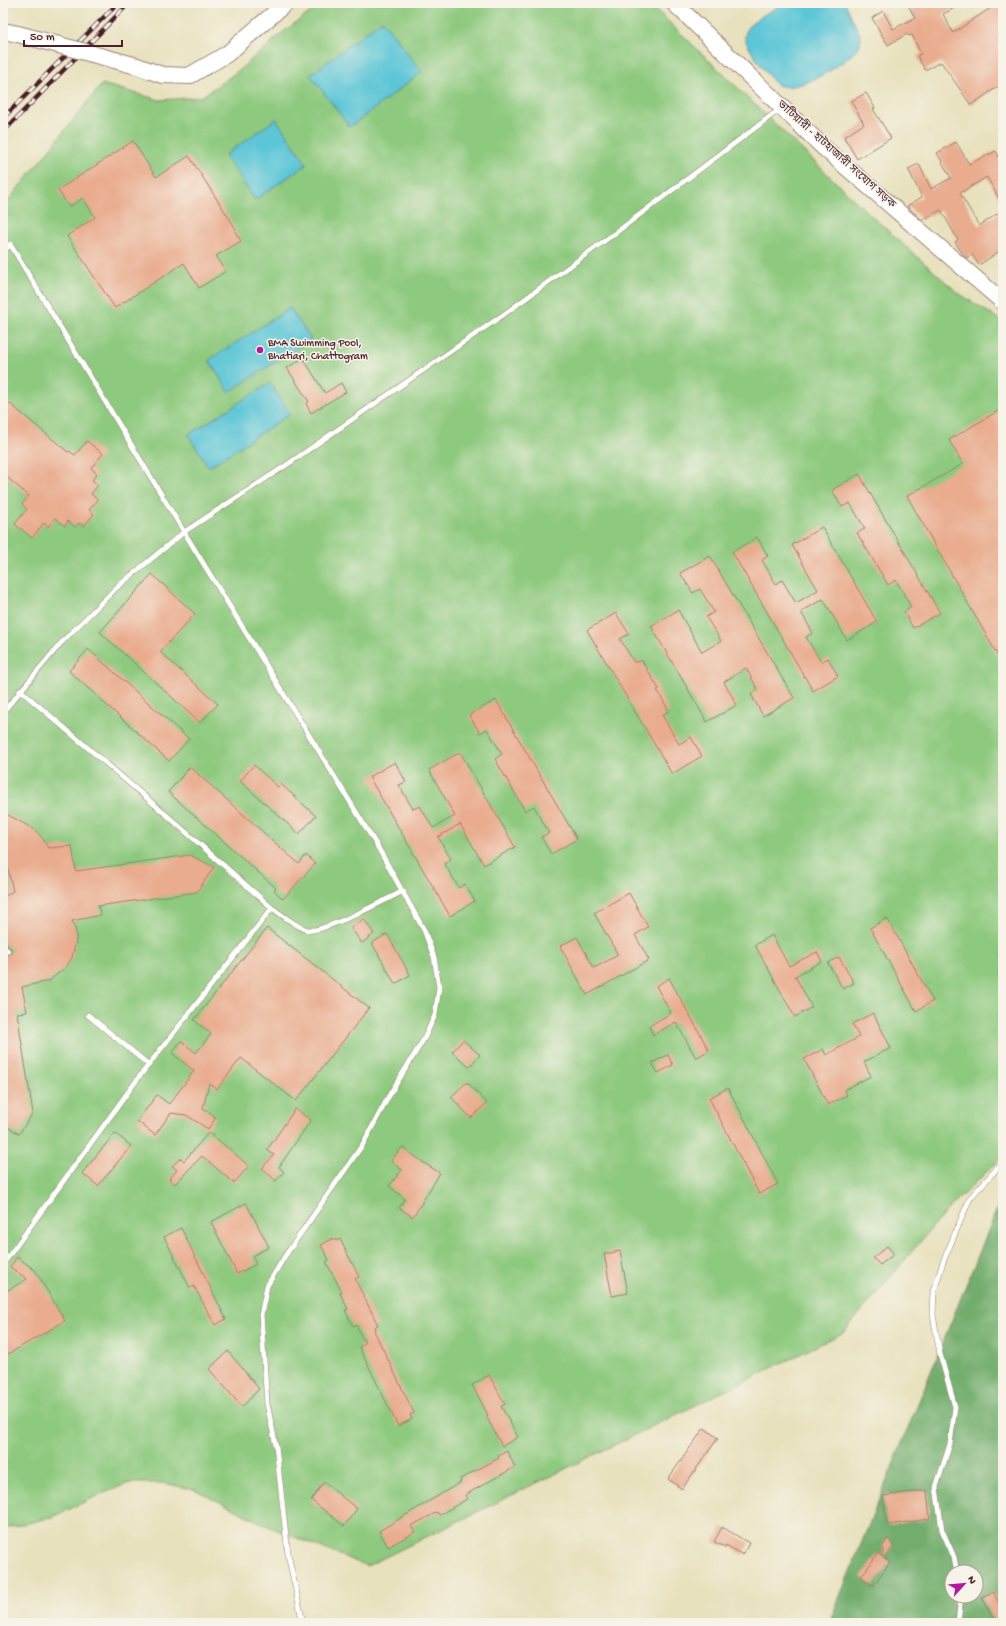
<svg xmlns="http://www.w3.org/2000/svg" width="1006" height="1626" viewBox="0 0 1006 1626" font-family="'Gochi Hand','Noto Sans Bengali',sans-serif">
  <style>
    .green { fill: #8dc97e; stroke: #6c7454 }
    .forest { fill: #72ad6d; stroke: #5e664c; fill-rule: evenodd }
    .water { fill: #5cc6d7; stroke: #537281 }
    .building { fill: #e9ac8e }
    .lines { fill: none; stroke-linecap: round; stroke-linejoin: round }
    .service-casing { stroke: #998074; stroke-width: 6 }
    .primary-casing { stroke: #998074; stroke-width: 18 }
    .service { stroke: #fff; stroke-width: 5 }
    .primary { stroke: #fff; stroke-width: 16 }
    .rail-casing { stroke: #4a1f2b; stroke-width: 4.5 }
    .rail { stroke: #f7f3e8; stroke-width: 3; stroke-dasharray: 9; stroke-linecap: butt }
    .primary-bridge-casing { stroke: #998074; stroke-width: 18; stroke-linecap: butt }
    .primary-bridge { stroke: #fff; stroke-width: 16 }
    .poi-dot { fill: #b5179e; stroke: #f7f3e8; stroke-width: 1.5 }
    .labels { text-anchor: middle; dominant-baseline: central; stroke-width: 3; stroke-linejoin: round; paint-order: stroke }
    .street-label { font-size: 11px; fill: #4a1f2b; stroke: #f7f3e8 }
    .poi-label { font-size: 11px; fill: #4a1f2b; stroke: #f7f3e8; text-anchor: start }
  </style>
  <rect width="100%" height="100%" fill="#f7f3e8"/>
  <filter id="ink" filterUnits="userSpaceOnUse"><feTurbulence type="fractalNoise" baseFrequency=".025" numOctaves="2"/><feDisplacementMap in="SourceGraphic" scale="8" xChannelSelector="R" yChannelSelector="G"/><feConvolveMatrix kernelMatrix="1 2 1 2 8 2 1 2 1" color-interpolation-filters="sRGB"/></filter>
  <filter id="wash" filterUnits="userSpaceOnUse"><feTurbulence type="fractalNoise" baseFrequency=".012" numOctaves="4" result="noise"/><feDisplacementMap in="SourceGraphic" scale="16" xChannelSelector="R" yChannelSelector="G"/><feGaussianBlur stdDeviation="0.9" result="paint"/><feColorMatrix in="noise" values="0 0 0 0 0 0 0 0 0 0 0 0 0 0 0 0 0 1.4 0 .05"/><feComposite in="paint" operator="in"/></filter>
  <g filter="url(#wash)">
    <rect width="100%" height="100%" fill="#e8e1bd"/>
    <polygon class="green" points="323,3 649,3 868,213 957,292 1003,322 1003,1156 947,1210 843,1333 367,1566 270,1527 196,1490 164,1483 129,1483 97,1496 53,1517 3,1529 3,207 102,84 160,100 201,97 238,71 287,29"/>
    <path class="forest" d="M 1003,1194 L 1003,1623 L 829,1623 ZM 952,1572 L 976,1572 L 976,1596 L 952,1596 Z"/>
    <g class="water">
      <path d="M 784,3 L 845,3 L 861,37 L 860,45 C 849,62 799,94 778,85 C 771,82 746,46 745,38 C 745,36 746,31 747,29 C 754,18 773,11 784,3 Z"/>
      <polygon points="382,20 422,72 350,127 310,75"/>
      <polygon points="276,119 307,164 255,200 225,155"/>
      <polygon points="290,308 311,339 229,392 209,360"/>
      <polygon points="270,383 290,414 209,467 188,435"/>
    </g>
    <g id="blocks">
      <g class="building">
        <polygon points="907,3 964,3 943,14 953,33 998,3 1003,3 1003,83 971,105 941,62 925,70 917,56 921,54 912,35 909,36 907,34 888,45 872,18 883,11 893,29 915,18"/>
        <polygon points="866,93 875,108 873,109 891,138 857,159 844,137 864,124 851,101"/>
        <polygon points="133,141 156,177 189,156 236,229 234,230 241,241 216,256 226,271 199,288 184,263 115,308 67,236 95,217 83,198 69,207 58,190"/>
        <polygon points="956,142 969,164 996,151 1003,164 1003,206 987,177 960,193 979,226 1003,210 1003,249 979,265 972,255 966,258 964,256 955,242 958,240 941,210 922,220 907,206 922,197 908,169 919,164 931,189 951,178 937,153"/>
        <polygon points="303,358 325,393 341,383 346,392 311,413 306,404 309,402 287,368"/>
        <polygon points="3,398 68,452 69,451 75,455 87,441 103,454 91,468 97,474 92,480 98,485 91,494 98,500 89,510 94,514 84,526 79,523 75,527 68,521 65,526 55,518 48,527 44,523 32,538 15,524 27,509 22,504 29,496 3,474"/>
        <polygon points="1003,408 1003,665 907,496 963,464 949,440"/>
        <polygon points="859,474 940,613 913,628 904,612 911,607 896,580 888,585 857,533 865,529 850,503 842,507 832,490"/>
        <polygon points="822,527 877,622 847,640 823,599 801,612 813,633 806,637 821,662 828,658 838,676 813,691 732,552 757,537 768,556 762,560 776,584 782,580 796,603 818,590 792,545"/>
        <polygon points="710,556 794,698 763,716 751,694 758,690 746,668 724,682 737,705 707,722 651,626 678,610 702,652 721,641 706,617 714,612 700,589 693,593 680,573"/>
        <polygon points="152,574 195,614 160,652 218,704 200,723 100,632"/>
        <polygon points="616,613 629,634 620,639 634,662 642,661 659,689 657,690 669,711 662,715 679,744 691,737 702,756 672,774 587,630"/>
        <polygon points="88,649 189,739 169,761 69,671"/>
        <polygon points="496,700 577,839 551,854 541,837 549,833 534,806 525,811 495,759 502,754 487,729 480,733 469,715"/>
        <polygon points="460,752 515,847 484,865 460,824 438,837 451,859 444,863 459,888 465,884 475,901 450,916 369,777 395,762 406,782 399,785 413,809 420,806 433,828 455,816 429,770"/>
        <polygon points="254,765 278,787 281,784 316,816 299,834 240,781"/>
        <polygon points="190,767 299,864 306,855 315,864 283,899 274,890 276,888 168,792"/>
        <polygon points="3,812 35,830 43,839 48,848 72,846 76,871 190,855 214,867 197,892 98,906 101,915 72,921 76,932 76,940 72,958 66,967 49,981 22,987 27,1012 17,1013 33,1113 19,1134 3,1124 3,952 8,955 12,951 10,948 3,943 3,897 13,891 3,847"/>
        <polygon points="629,893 648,927 635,935 649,960 587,995 560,946 577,937 594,968 618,955 594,913"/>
        <polygon points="887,918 933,1001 916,1011 870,928"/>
        <polygon points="364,919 374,934 362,943 351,928"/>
        <polygon points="267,928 369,1008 296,1101 241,1058 217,1089 209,1083 203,1108 216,1117 208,1129 186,1115 171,1113 155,1135 137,1121 157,1095 169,1104 194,1071 172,1053 181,1041 196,1053 211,1034 194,1020"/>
        <polygon points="387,934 410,975 395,984 372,943"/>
        <polygon points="772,935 789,966 817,952 822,961 795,976 812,1007 795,1017 755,945"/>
        <polygon points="839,957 854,983 843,989 828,963"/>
        <polygon points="669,978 709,1050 696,1058 676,1022 653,1035 649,1026 671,1013 656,986"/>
        <polygon points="873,1013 891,1048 864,1062 871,1076 844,1090 847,1095 828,1105 804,1059 823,1049 826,1055 859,1037 852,1024"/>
        <polygon points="463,1040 480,1055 469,1067 452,1052"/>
        <polygon points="668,1055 673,1065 658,1073 652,1063"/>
        <polygon points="467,1082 487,1103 471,1118 451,1097"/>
        <polygon points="728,1088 778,1184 759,1194 709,1098"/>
        <polygon points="295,1109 311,1120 279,1167 284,1172 276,1181 262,1168 274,1155 267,1150"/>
        <polygon points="209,1132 249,1166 234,1183 202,1156 175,1184 169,1179 177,1170 172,1166 181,1158 184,1161"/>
        <polygon points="115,1133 131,1146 98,1186 82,1173"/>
        <polygon points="402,1147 427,1165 440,1173 413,1217 399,1208 405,1199 389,1186 402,1170 391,1161"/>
        <polygon points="246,1203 269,1247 252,1256 256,1264 237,1274 211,1222"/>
        <polygon points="181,1228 226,1319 215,1325 194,1286 190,1288 164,1237"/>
        <polygon points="334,1238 336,1241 340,1239 359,1277 355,1279 378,1325 374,1327 375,1330 374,1331 414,1413 410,1415 412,1419 398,1426 359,1347 365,1343 356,1325 353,1326 345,1310 348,1309 340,1293 342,1292 326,1262 329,1260 321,1245"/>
        <polygon points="887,1246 894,1254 880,1265 873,1258"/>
        <polygon points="620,1251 628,1293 612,1296 604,1254"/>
        <polygon points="17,1257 35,1270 65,1321 3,1357 3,1293 27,1279 10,1267"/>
        <polygon points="228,1351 259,1389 242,1407 209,1369"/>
        <polygon points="489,1375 505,1404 501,1406 518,1437 502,1446 486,1416 488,1415 472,1385"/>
        <polygon points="704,1428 718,1438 682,1489 668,1479"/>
        <polygon points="507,1451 515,1467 465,1495 467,1499 439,1515 437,1512 411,1526 415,1532 388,1547 379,1531 461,1482 460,1479 499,1458 498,1456"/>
        <polygon points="324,1482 357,1509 344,1526 311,1500"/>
        <polygon points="927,1490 930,1519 887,1525 883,1496"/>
        <polygon points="722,1527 749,1543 743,1555 726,1545 725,1547 714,1542"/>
        <polygon points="888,1538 894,1546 884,1558 890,1562 873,1586 861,1577 878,1553 883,1557 883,1545"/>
        <polygon points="993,1592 1003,1611 1003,1621 999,1623 995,1623 982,1597"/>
      </g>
    </g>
  </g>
  <g filter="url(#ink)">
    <use href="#blocks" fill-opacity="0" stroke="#998074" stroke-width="1"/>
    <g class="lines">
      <g class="service-casing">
        <g id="service">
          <polyline points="3,253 10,244 184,532 376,844 424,930 434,957 439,987 435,1015 425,1037 390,1094 363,1144 285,1256 267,1286 261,1315 267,1404 276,1446 288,1554 303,1623"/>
          <polyline points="3,712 61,643 116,588 184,532 285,466 503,315 622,228 780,109"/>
          <path d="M 272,908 C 281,914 298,928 308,930 C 324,933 386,899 404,891"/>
          <polyline points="3,947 8,951"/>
          <polyline points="88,1015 149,1065"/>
          <polyline points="3,1264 139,1077 272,908 170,818 20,690"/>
          <polyline points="957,1572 954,1557 942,1530 936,1487 950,1444 955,1407 940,1354 933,1315 934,1291 943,1262 970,1198 1003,1162"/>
          <polyline points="958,1623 961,1596"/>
        </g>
      </g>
      <g class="primary-casing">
        <g id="primary">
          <polyline points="674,3 824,148 1003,302"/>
          <polyline points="3,31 18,34"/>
          <polyline points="137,66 162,75 189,76 227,54 286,3"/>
        </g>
      </g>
      <use href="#service" class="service"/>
      <use href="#primary" class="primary"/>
      <g class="rail-casing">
        <g id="rail">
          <polyline points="3,118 118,3"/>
          <polyline points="3,132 129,3"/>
        </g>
      </g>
      <use href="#rail" class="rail"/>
      <g class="primary-bridge-casing">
        <polyline id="primary-bridge" points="18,34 137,66"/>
      </g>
      <use href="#primary-bridge" class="primary-bridge"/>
    </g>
  </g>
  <circle class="poi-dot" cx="260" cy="350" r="4"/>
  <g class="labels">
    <g class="street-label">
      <text transform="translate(836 155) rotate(42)">ভাটিয়ারী - হাটহাজারী সংযোগ সড়ক</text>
    </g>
    <g class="poi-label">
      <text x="268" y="344">BMA Swimming Pool,<tspan x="268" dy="13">Bhatiari, Chattogram</tspan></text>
    </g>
  </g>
  <rect width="1006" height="1626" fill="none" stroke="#f7f3e8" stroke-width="16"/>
  <g transform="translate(964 1584) rotate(63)"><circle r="19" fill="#f7f3e8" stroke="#b29e9c"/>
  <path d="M0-3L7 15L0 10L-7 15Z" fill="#b5179e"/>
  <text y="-6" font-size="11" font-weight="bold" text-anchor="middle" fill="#4a1f2b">N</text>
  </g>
  <path d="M24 40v6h98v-6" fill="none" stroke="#4a1f2b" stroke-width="2"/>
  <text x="30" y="40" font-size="12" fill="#4a1f2b" stroke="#f7f3e8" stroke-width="3" paint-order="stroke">50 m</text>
</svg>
